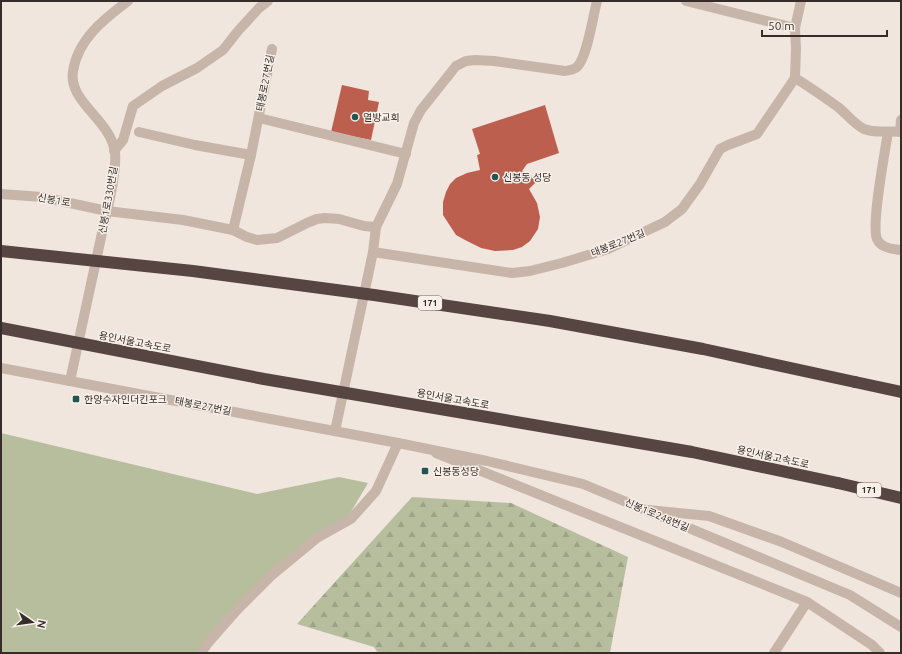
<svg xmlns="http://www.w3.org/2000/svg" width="902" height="654" viewBox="0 0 902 654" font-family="Ubuntu,'Noto Sans KR',sans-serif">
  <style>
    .grass { fill: #b7be9e }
    .forest { fill: url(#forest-firs) }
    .building { fill: #bd5f4f }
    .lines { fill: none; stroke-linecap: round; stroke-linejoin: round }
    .minor { stroke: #c8b5aa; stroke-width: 10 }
    .tertiary { stroke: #c8b5aa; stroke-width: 10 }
    .motorway { stroke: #564541; stroke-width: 12 }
    .motorway-bridge { stroke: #564541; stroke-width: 12 }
    .poi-dot { fill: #215453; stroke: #f8f0e9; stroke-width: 1.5 }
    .labels { text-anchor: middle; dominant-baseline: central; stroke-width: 3; stroke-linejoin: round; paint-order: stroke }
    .shield { fill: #f8f0e9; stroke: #706763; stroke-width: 1 }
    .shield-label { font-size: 9px; font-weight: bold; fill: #362c29 }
    .street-label { font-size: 10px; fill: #362c29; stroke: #f8f0e9 }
    .poi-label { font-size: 10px; fill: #362c29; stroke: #f8f0e9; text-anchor: start }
  </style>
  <defs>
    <pattern id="forest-firs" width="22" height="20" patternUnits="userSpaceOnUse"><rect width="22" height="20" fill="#b7be9e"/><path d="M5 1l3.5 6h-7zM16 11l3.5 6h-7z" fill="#9ea388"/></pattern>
  </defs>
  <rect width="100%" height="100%" fill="#f0e6dd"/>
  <polygon class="grass" points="1,433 257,494 339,477 368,483 348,517 310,541 200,653 1,653"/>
  <polygon class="forest" points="412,497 511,503 628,557 610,653 378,653 374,647 297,624"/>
  <g class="building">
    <polygon points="342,85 369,91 368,100 379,102 371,140 331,132"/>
    <polygon points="545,105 559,153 527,164 522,171 530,175 536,182 529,189 537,203 540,217 538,229 530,241 522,247 513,250 495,251 481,248 465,240 456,235 443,215 443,202 446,192 450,184 456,178 467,173 480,170 477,155 480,154 472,129"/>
  </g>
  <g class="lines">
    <g class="minor">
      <path d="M 686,1 L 795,28 L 796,48 L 795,78 C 810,87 824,97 838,107 C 847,114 854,124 864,129 C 877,134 888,130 901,132"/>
      <polyline points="795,28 801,1"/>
      <polyline points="259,118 406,154"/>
      <polyline points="139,132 195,145 251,155"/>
      <path d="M 888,132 C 885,152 871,224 877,239 C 881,248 892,249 901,250"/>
      <polyline points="900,132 901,120"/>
      <polyline points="114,151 123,140 133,106 162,86 197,68 223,50 238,31 259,8 268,1"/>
      <polyline points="1,194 42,197 107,211 183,220 233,230 247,237 257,240 277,238 307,223 317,219 325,218 339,219 364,226 376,227"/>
      <polyline points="233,230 251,155 272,49"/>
      <polyline points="373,252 512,273 530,271 562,263 608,249 665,222 682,209 700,184 720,149 728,145 757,134 795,78"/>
      <path d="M 70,381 C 81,332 91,282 102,233 C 107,211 117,173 115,152 C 110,119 68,102 73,71 C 78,39 104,19 128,1"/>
      <path d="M 335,431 L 373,252 L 376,227 L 397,184 L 414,123 L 421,110 L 456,66 L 466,61 L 475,60 L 494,61 L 565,71 C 569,70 574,70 577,67 C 587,58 593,16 597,1"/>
      <polyline points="436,453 807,602 872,645 880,653"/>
      <polyline points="648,510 709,516 782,542 901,593"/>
      <polyline points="201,653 208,643 237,610 271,576 317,538 351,519 376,491 398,443"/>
      <polyline points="774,653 807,602"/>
    </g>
    <polyline class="tertiary" points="1,368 398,443 487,461 583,484 850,595 901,627"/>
    <g class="motorway">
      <polyline points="855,382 901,392"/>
      <polyline points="838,483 901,498"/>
    </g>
    <g class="motorway-bridge">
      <polyline points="1,251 193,271 374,295 550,321 703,349 855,382"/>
      <polyline points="1,328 264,379 692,452 838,483"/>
    </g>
  </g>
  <g class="poi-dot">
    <circle cx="355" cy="117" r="4"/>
    <circle cx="495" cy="177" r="4"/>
    <rect x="72" y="395" width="8" height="8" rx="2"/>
    <rect x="421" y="467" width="8" height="8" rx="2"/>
  </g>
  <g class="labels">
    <g class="shield">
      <rect x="418" y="296" width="24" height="14" rx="3"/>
      <rect x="857" y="483" width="24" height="14" rx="3"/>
    </g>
    <g class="shield-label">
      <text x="430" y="303">171</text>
      <text x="869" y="490">171</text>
    </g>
    <g class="street-label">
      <text transform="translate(265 83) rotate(-79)">태봉로27번길</text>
      <text transform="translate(54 200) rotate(10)">신봉1로</text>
      <text transform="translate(108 200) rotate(-80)">신봉1로330번길</text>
      <text transform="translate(618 243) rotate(-22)">태봉로27번길</text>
      <text transform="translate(135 342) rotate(11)">용인서울고속도로</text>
      <text transform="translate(453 399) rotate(10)">용인서울고속도로</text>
      <text transform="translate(203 406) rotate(11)">태봉로27번길</text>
      <text transform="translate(773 457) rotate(12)">용인서울고속도로</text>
      <text transform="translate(657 515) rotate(23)">신봉1로248번길</text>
    </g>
    <g class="poi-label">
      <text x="363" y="117">열방교회</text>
      <text x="503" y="177">신봉동 성당</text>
      <text x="84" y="399">한양수자인더킨포크</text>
      <text x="433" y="471">신봉동성당</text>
    </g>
  </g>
  <rect width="902" height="654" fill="none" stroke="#362c29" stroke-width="4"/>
  <g transform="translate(32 622) rotate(103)" stroke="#f8f0e9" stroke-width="3" paint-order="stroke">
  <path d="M0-3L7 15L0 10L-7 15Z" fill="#362c29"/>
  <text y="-6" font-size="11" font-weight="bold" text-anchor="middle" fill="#362c29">N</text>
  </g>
  <path d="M762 30v6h125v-6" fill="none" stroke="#362c29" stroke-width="2"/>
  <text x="768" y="30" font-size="12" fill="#362c29" stroke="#f8f0e9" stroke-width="3" paint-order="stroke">50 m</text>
</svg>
